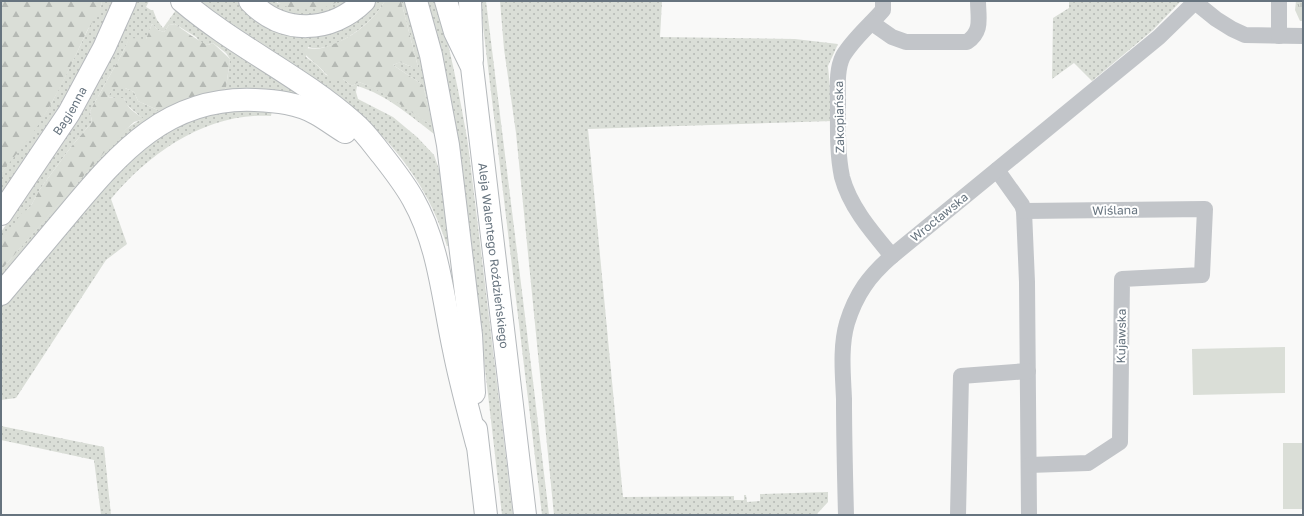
<svg xmlns="http://www.w3.org/2000/svg" width="1304" height="516" viewBox="0 0 1304 516" font-family="'Golos Text',sans-serif">
  <style>
    .grass { fill: url(#grass-dots) }
    .forest { fill: url(#forest-firs) }
    .park { fill: url(#park-tufts) }
    .pitch { fill: #daded7 }
    .lines { fill: none; stroke-linecap: round; stroke-linejoin: round }
    .primary-casing { stroke: #b6b9bd; stroke-width: 24 }
    .highway-casing { stroke: #b5b9bc; stroke-width: 24 }
    .street { stroke: #c2c5c9; stroke-width: 16 }
    .primary { stroke: #fff; stroke-width: 22 }
    .highway { stroke: #fff; stroke-width: 22 }
    .labels { text-anchor: middle; dominant-baseline: central; stroke-width: 4; stroke-linejoin: round; paint-order: stroke }
    .street-label { font-size: 12px; fill: #67747f; stroke: #fff }
  </style>
  <defs>
    <pattern id="grass-dots" width="8" height="8" patternUnits="userSpaceOnUse"><rect width="8" height="8" fill="#daded7"/><path d="M2 2h.1M6 6h.1" fill="none" stroke="#b5b9b4" stroke-width="1.8" stroke-linecap="round"/></pattern>
    <pattern id="forest-firs" width="22" height="20" patternUnits="userSpaceOnUse"><rect width="22" height="20" fill="#daded7"/><path d="M5 1l3.5 6h-7zM16 11l3.5 6h-7z" fill="#b5b9b4"/></pattern>
    <pattern id="park-tufts" width="24" height="20" patternUnits="userSpaceOnUse"><rect width="24" height="20" fill="#daded7"/><path d="M3 7l-1-3M5 7V3M7 7l1-3M15 17l-1-3M17 17v-4M19 17l1-3" fill="none" stroke="#b5b9b4"/></pattern>
  </defs>
  <rect width="100%" height="100%" fill="#f9f9f8"/>
  <g class="grass">
    <polygon points="102,1 114,1 105,23 65,100 1,197 1,173 37,126 51,104 66,75 92,21 101,6"/>
    <polygon points="136,1 149,1 146,7 151,10 153,10 157,20 163,28 176,10 300,95 222,93 226,88 230,59 226,53 213,43 208,45 201,43 196,37 175,24 169,25 164,32 158,30 152,24 146,39 129,39 124,50 90,111 92,122 71,147 40,189 32,204 1,243 1,232 38,179 125,26"/>
    <path d="M 196,1 L 237,1 L 245,10 L 261,23 L 373,6 L 376,1 L 385,1 C 382,5 379,10 376,14 C 361,30 330,54 308,47 L 306,57 L 318,66 L 326,75 L 343,79 L 352,86 L 359,82 L 372,87 L 392,98 L 431,125 L 431,118 L 423,85 L 393,65 L 400,62 L 412,67 L 418,67 L 401,1 L 405,1 L 418,42 L 437,136 C 411,117 388,95 357,86 L 356,92 L 358,99 L 393,117 L 417,137 L 434,155 L 440,172 L 451,244 L 449,246 L 447,246 C 431,194 402,152 362,117 Z"/>
    <path d="M 263,1 L 276,1 L 277,3 C 295,7 307,11 325,6 C 330,5 334,4 338,1 L 350,1 L 320,16 L 290,15 Z"/>
    <path d="M 427,1 L 437,1 C 450,48 460,96 468,144 L 513,515 L 502,515 L 478,309 Z"/>
    <path d="M 480,1 L 486,1 C 507,173 529,344 549,515 L 542,515 Z"/>
    <polygon points="500,1 662,1 660,37 795,39 838,44 828,66 833,121 588,129 623,497 734,496 734,500 744,500 744,495 746,495 747,502 760,501 760,494 828,492 828,502 816,515 554,515 516,133 504,49"/>
    <polygon points="1069,1 1181,1 1153,30 1092,81 1074,63 1052,79 1053,18 1069,8"/>
    <path d="M 113,87 L 125,88 L 134,92 L 138,101 L 164,113 L 1,281 L 1,270 C 29,238 57,205 86,173 C 102,155 121,127 143,119 L 126,104 L 124,98 L 115,98 L 108,97 Z"/>
    <path d="M 272,110 L 271,116 C 208,112 150,152 111,199 L 127,244 L 106,260 L 16,398 L 1,400 L 1,307 L 115,173 L 167,130 L 216,111 Z"/>
    <polygon points="1,426 104,447 111,515 101,515 94,460 1,440"/>
  </g>
  <g class="forest">
    <path d="M 1,1 L 102,1 C 101,11 92,22 87,31 C 72,63 57,97 37,127 C 26,143 13,158 1,173 Z"/>
    <path d="M 276,1 L 338,1 C 325,12 288,12 276,1 Z"/>
    <path d="M 385,1 L 401,1 L 418,67 L 412,67 L 400,62 L 393,65 L 423,85 L 431,118 L 431,125 C 407,110 386,92 359,82 L 352,86 L 343,79 L 334,81 C 327,76 323,70 317,65 C 311,60 306,56 301,49 C 308,47 314,50 322,48 C 342,43 362,30 376,14 C 379,10 382,5 385,1 Z"/>
    <path d="M 152,24 L 158,30 L 164,32 L 169,25 L 175,24 C 184,30 199,42 208,45 L 213,43 L 230,59 L 226,88 L 222,93 L 164,113 L 138,101 L 134,92 L 125,88 L 113,88 L 108,97 L 115,98 L 124,98 C 127,108 135,113 144,119 L 134,122 L 116,139 L 1,270 L 1,243 L 23,211 L 27,210 L 32,204 L 40,189 L 71,147 L 92,122 L 90,111 L 124,50 L 129,38 L 146,39 Z"/>
  </g>
  <polygon class="park" points="1296,1 1303,1 1303,21 1300,21 1295,10"/>
  <g class="pitch">
    <polygon points="1285,347 1285,393 1193,395 1192,349"/>
    <rect x="1283" y="443" width="20" height="66"/>
  </g>
  <g class="lines">
    <g class="primary-casing">
      <g id="primary">
        <path id="s1" d="M 1,214 L 69,113 L 104,48 L 125,1"/>
      </g>
    </g>
    <g class="highway-casing">
      <g id="highway">
        <path d="M 182,1 C 236,47 301,76 354,123 C 365,132 373,144 382,155 C 393,169 404,183 413,199 C 439,245 443,299 454,350 C 460,381 469,413 477,444"/>
        <path d="M 250,1 C 282,36 332,33 364,1"/>
        <polyline points="416,1 431,55 448,145 471,335 474,393"/>
        <path id="s2" d="M 446,1 L 455,32 L 472,67 L 525,515"/>
        <polyline points="470,1 472,60"/>
        <path d="M 1,294 C 24,267 46,240 69,213 C 120,152 168,96 255,100 C 276,101 298,103 317,114 C 326,119 335,126 345,132"/>
        <polyline points="476,429 486,515"/>
      </g>
    </g>
    <g class="street">
      <path d="M 883,1 L 883,10 C 870,25 853,39 843,56 C 836,70 838,89 838,104 C 838,128 837,153 842,177 C 850,207 872,232 892,256"/>
      <polyline points="1195,2 1216,19 1232,29 1245,35 1303,36"/>
      <path d="M 872,23 L 892,37 L 906,42 L 967,42 C 983,31 978,18 978,1"/>
      <polyline points="1279,36 1279,1"/>
      <polyline points="997,170 1022,205 1024,211 1027,282 1029,515"/>
      <polyline points="1024,211 1205,209 1202,275 1122,279 1120,442 1088,463 1029,465"/>
      <path d="M 846,515 C 845,476 844,438 844,399 C 843,375 840,347 847,323 C 856,294 869,276 892,256 L 1159,37 L 1196,1"/>
      <polyline points="958,515 961,376 1028,371"/>
    </g>
    <use href="#primary" class="primary"/>
    <use href="#highway" class="highway"/>
  </g>
  <g class="labels">
    <g class="street-label">
      <text stroke="none"><textPath href="#s1" startOffset="124">Bagienna</textPath></text>
      <text transform="translate(839 117) rotate(-91)">Zakopiańska</text>
      <text transform="translate(1115 210) rotate(-1)">Wiślana</text>
      <text transform="translate(939 217) rotate(-39)">Wrocławska</text>
      <text stroke="none"><textPath href="#s2" startOffset="261">Aleja Walentego Roździeńskiego</textPath></text>
      <text transform="translate(1121 336) rotate(-89)">Kujawska</text>
    </g>
  </g>
  <rect width="1304" height="516" fill="none" stroke="#67747f" stroke-width="4"/>
</svg>
